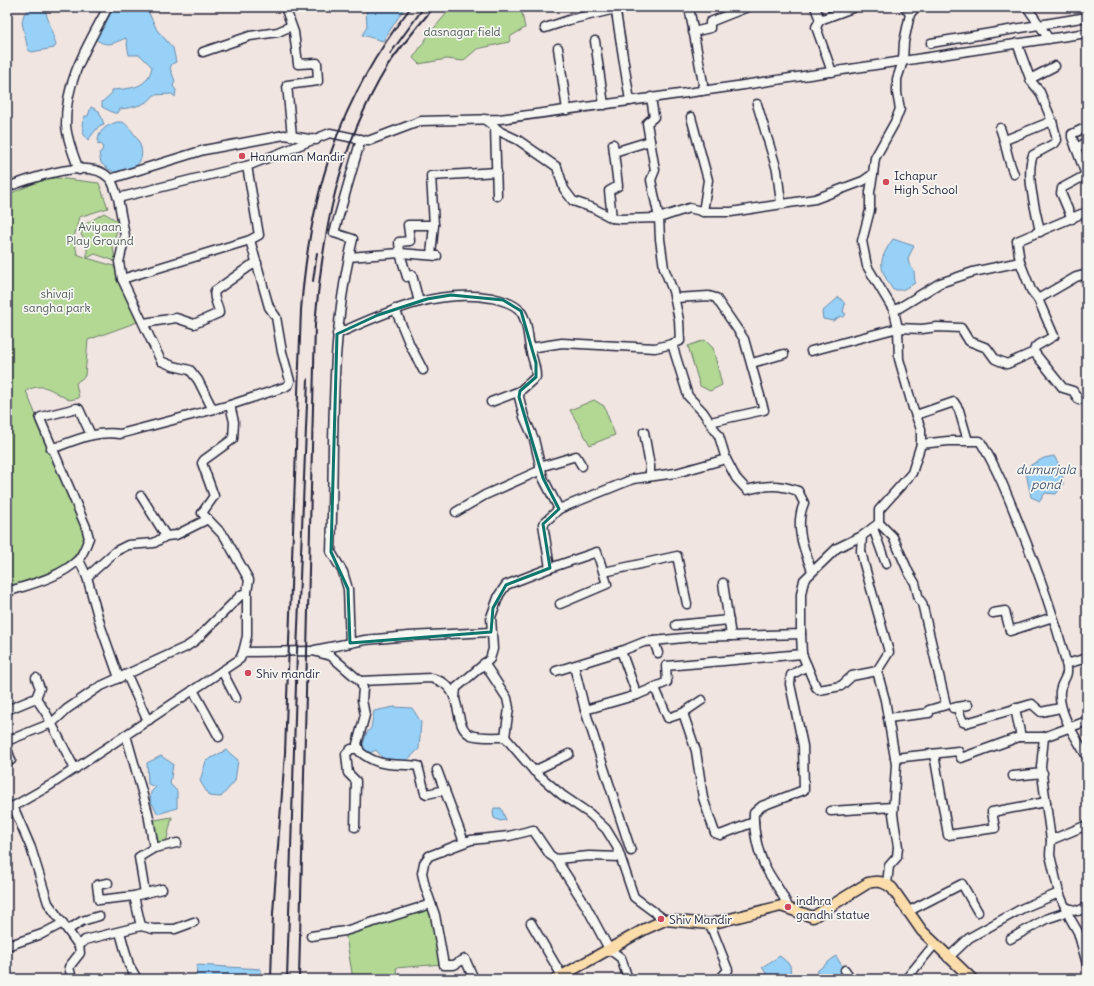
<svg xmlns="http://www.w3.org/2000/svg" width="1094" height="986" viewBox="0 0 1094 986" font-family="Delius,sans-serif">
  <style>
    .green { fill: #b2d894; stroke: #6a7d68 }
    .water { fill: #97d1f7; stroke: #688bac }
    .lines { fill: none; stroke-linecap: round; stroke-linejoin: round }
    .minor-casing { stroke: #22223b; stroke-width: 11 }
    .major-casing { stroke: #22223b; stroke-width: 13 }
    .minor { stroke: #f6f6f2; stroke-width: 8 }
    .major { stroke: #fbddab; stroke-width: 10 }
    .rail { stroke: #22223b; stroke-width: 2 }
    .marked { fill: none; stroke: #0f766e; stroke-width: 3; stroke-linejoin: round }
    .poi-dot { fill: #d1495b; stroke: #f6f6f2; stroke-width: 1.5 }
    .labels { text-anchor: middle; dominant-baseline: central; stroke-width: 3.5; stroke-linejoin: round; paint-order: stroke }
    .park-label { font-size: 12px; fill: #4d5956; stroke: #f6f6f2 }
    .poi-label { font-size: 12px; fill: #22223b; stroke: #f6f6f2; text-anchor: start }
    .water-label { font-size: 13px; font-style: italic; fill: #455773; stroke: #f6f6f2 }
  </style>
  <rect width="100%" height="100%" fill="#f1e5e1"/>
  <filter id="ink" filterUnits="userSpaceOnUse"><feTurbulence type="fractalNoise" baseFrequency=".025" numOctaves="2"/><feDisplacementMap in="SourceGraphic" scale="8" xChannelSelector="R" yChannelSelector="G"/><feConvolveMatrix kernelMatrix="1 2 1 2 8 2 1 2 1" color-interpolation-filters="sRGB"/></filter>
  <g filter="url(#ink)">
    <g class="green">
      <polygon points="452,7 530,7 522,13 525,28 511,36 509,42 477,49 463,61 447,59 419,64 413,58 430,33"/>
      <path d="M 49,177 L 99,183 L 108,208 L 79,217 L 74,238 L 77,254 L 87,258 L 87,247 L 82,243 L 86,240 L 81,235 L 84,225 L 104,213 L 116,220 L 118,225 L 113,247 L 115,261 L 95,254 L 87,258 L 114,266 L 140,321 L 88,340 L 85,376 L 76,383 L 79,398 L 69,400 C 52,391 44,381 26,391 L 86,537 C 66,576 46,578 7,590 L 7,195 Z"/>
      <polygon points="705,340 713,348 722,385 710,391 700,386 688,346"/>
      <polygon points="594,400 604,406 615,435 590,445 570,410"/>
      <polygon points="172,817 166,843 155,847 149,821"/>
      <polygon points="430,905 442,964 396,968 398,979 351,979 352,973 345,931"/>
    </g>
    <g class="water">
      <polygon points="31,7 42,7 45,10 55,41 56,45 54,48 32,52 28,50 22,22 24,14"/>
      <path d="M 114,7 L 146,7 L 157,30 L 173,48 L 176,62 L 172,64 L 170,68 L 175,81 L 173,86 L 176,90 L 175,97 L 172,94 L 154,95 C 148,105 131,108 120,109 L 118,113 L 114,113 L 102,107 L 102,102 L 112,93 L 112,90 C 132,88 147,89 152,67 L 140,55 L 129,55 L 126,38 C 113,43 108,48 95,39 L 104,27 Z"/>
      <polygon points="366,7 405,7 383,41 362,35 367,27"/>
      <polygon points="91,107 99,111 104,124 99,126 88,140 82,132 84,131 82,124 85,116 88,116"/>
      <path d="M 117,122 L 123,122 C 138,134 154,161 128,170 C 116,175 111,172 101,163 L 99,153 L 102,151 L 103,146 L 101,144 L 98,145 C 97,131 105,126 117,122 Z"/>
      <path d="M 893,239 L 914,246 L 908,258 L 909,264 L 914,271 L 915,283 L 902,290 L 893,290 C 879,268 877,262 893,239 Z"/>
      <polygon points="839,297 845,304 843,312 846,314 843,318 841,316 833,321 823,319 822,312"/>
      <polygon points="1054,456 1062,470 1063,485 1056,494 1045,493 1040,501 1031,497 1025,468 1044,458"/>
      <polygon points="394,707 412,708 421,722 419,749 404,763 385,761 376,750 370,753 362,748 366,734 371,728 374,711"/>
      <polygon points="226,750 238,760 235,781 221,797 209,796 200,781 206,761"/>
      <polygon points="161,756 173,764 170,784 177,791 177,808 158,814 150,800 151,792 156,787 148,784 147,763"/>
      <polygon points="494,808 501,808 506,820 500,821 494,818 493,812"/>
      <polygon points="780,956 790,965 791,979 770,979 762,967"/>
      <polygon points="836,956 850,979 823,979 817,971"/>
      <polygon points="197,965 261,969 260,979 196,979"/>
    </g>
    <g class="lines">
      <g class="minor-casing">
        <g id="minor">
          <polyline points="285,7 294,32 298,64 317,63 318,81 287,85 292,136"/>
          <polyline points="689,7 703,83 702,91"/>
          <polyline points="815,7 820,20"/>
          <polyline points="905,7 910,14"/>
          <polyline points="1027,7 1049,39"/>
          <polyline points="545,28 569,20 611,10 616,12 630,101"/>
          <polyline points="693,32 710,28 710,22 748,7"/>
          <polyline points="595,41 604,105"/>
          <polyline points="931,43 1087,17"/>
          <path d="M 1017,43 L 1031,81 L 1040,92 L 1052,121 L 1057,140 L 1055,143 L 1033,155 C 1025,175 1036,210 1040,232"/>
          <polyline points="558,48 567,110"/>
          <polyline points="203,52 250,36 278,32 291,26"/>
          <polyline points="832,72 816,27 820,20 855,7"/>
          <polyline points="1030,79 1055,66"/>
          <polyline points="651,97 654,117 647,123 655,170 651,180 659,218 689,208 705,212 731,212 815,199 863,181 873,174 875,158 895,122 900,109 897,93 897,79 903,61 904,42 910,14 916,7"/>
          <polyline points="757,104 777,170 781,203"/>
          <polyline points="691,117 708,180 703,212"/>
          <path d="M 484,119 L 501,132 L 518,140 L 557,167 L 564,189 L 573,201 L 593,208 L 612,218 L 621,219 L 659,218 L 660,239 L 664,268 L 673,291 L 679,320 L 680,341 L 672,344 L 688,396 L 703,412 L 719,436 L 726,459 L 736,478 L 747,490 C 766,485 779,484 798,491 L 804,503 C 794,527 804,549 812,571"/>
          <polyline points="495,127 497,196"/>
          <path d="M 1000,128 C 1006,143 1007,159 1014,174"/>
          <polyline points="1005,140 1052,121"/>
          <polyline points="1076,148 1087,142"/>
          <polyline points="614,152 650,141"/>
          <path d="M 79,170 C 74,156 67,140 66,125 C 65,80 88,45 108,7"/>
          <polyline points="873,174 870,192 870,210 862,241 867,266 894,311 898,328 899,359 913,408 921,429 921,444 912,473 879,510 879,523 862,536 861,551 864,564 889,652 877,671 885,700 896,764 893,814 898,847 897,857 889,866 887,884"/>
          <polyline points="110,179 204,150 284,135 316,140"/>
          <path d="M 7,187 C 30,179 90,156 109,178 C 114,182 115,192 118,198 L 250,165 L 330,133 L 368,141 L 421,121 L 500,119 L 737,86 L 1087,33"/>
          <polyline points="118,198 125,236 119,262 122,279 161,361 173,366 190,370 198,380 212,408"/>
          <polyline points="612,218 609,191 618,186 613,144"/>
          <polyline points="1072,219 1061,193 1062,188 1086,175 1072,137 1072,134 1087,127"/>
          <polyline points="431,255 434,225 431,176 497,172"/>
          <polyline points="349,257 400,253 437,256"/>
          <polyline points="1020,262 1017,241 1081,214"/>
          <polyline points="122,279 250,240 259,235 247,166"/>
          <polyline points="675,298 709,296 716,298 744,339 764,410 710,422"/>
          <polyline points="419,302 412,275 407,277 400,253 399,242 410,241 408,225 434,225"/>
          <polyline points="395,309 410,345 423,370"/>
          <polyline points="894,311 940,283 973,272 1020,262 1031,290 1038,299 1076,277 1087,274"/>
          <path d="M 144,323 L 176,318 L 194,324 L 219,313 C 219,305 212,299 215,291 L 250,266 L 257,263"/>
          <path d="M 337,334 C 387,312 436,288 492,298 C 501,300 516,304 521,312 C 528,322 528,337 530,348 C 532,359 536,365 536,377 L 520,391 L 519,397 L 524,417 L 534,439 L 543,478 L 559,509 L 543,524 L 550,568 L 506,585 L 499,595 L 491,617 L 493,649 L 490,659 L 456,688 L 455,698"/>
          <polyline points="530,348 562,343 655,348 672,344"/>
          <polyline points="811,351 898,328 922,329 937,327 961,328 969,341 987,348 995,359 1007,364 1034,352 1035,347 1054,336 1038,299"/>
          <polyline points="1034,352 1063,388 1073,391 1079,400"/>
          <polyline points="752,363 784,354"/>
          <polyline points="491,402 520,391"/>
          <polyline points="230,405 285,387 289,384 290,381 282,352 276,317 269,307 250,240"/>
          <polyline points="916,415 954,402 959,410 968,441"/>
          <polyline points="644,432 650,466 650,476"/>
          <path d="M 921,444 L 948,441 L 980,441 C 997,468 1007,494 1019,524 C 1037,568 1054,615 1066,662 C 1070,679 1062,678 1060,691 C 1058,714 1076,737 1087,757"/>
          <path d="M 51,449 C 74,441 96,430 120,434 L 230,405 L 234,422 L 233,439 L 204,460 L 202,463 L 214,496 L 202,513 L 225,537 L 249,580 L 247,592 L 247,636 L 243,652"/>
          <polyline points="540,467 576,456 582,466"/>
          <polyline points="141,496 166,536"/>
          <polyline points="559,509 633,479 676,473 726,459"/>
          <polyline points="456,512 485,495 541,470"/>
          <polyline points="879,523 893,537 909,573 915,583 919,599 922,603 946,705 929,710 929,713 888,718"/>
          <polyline points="873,528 886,564"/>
          <polyline points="79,560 87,577 101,627 119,678"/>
          <polyline points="550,568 597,552 607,584 560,604"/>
          <polyline points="604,572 677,556 687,604"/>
          <polyline points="87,577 116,551 128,545 154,543 166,536 176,535 208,519"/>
          <polyline points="723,583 731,636"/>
          <path d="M 7,592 C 31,584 59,578 78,560 C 83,555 86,545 89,538 L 86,527 L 40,419 L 41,417 L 77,408 L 79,409 L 91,435"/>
          <polyline points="993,613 1005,611 1010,631 1053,617"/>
          <polyline points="676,625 729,620"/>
          <polyline points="801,634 802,654 816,687 819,690 841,686 852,676 877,671"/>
          <polyline points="654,641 658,653"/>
          <path d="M 350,643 L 348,589 L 343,572 L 331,552 C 335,447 328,342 353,239 L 334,233 L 361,139"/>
          <polyline points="315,650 365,640 409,636 491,632"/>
          <polyline points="621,651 637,695"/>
          <polyline points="484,663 507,698 509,708 505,737"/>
          <polyline points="1066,664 1087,658"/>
          <polyline points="574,666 585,710 631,851"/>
          <polyline points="222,671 236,698"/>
          <polyline points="556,671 624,650 644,642 693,637 801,634 801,594 804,580 837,548 862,536"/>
          <polyline points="127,675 145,715 149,720"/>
          <path d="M 360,681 L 431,678 C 468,686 450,726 471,735 C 478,738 497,737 505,737 L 534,771 L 562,795 L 590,814 L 606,829 L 617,847 L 634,897 L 665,920"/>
          <polyline points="655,688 668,718 683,713 702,700"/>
          <polyline points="193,690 219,737"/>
          <polyline points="36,698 40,688 36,678"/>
          <polyline points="957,707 963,722 966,723 1032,704 1041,712 1060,708"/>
          <polyline points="953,708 968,705"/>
          <polyline points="1015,708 1021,737"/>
          <polyline points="7,710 36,698 46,713 75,769"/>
          <polyline points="585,710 637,695 667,682 666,666 802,654"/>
          <polyline points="683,713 696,751 703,798 715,833 720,835 754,822"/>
          <polyline points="126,735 148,813 154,848"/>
          <polyline points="1044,737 1041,767 1051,840 1050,855 1059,893 1070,918 1078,932 1087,964"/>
          <polyline points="7,741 52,723 67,709 99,687 186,647 195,641 241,595 247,592"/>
          <polyline points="7,749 11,760 7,762"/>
          <polyline points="934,754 948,835 995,828 992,812 1046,802"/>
          <polyline points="895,758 958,751 961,758 1019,737 1044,737 1087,721"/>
          <polyline points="437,770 464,842"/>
          <polyline points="534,771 569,754"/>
          <polyline points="1013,776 1043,773"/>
          <polyline points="13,806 31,848 48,903 79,946 80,953 69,967 72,979"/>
          <path d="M 7,810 L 49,786 L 240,659 L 243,652 L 313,651 L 331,656 L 360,681 L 363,688 L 362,700 L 365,715 L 357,744 L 360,752 C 380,768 394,763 418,766 L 425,793 L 427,794 L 445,790"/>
          <polyline points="831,811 893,807"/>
          <polyline points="355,827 356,781 348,773 346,754 351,749 358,749"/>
          <polyline points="1051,840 1087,825"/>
          <polyline points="620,857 589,856 556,859 586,906 609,949 621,958 628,979"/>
          <polyline points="108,883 97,885 99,900 134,896 141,926"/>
          <polyline points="145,893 139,857 154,848 177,843"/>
          <polyline points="134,896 162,889"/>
          <path d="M 788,907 C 783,893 774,883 767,870 C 758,855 753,830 754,813 L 762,806 L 804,790 L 803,746 L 790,684 L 791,675 L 807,666"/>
          <polyline points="1065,907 1078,911 1087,907"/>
          <polyline points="907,912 962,884 978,912"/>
          <polyline points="531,923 562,976"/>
          <polyline points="710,924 728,970 720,979"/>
          <polyline points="68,930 82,921 99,916"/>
          <polyline points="120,932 129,965 137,979"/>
          <polyline points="311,936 345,931 431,904"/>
          <polyline points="1010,939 1046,919 1067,912"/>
          <polyline points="7,946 42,934 63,923"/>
          <polyline points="79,946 85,940 141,926 153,929 175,929 194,922"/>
          <polyline points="948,958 969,938 1023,908 1059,893"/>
          <polyline points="845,970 851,979"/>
          <polyline points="474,979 465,959 454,965 444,965 435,915 425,886 422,873 424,863 429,856 471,840 509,836 533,830 550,855 556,859"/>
          <polyline points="906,979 934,945"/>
        </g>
      </g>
      <g class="major-casing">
        <path id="major" d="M 556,979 L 645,929 L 665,920 L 710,924 L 781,906 L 813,917 L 868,883 C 878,880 884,882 892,888 L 922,931 L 972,979"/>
      </g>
      <use href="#minor" class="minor"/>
      <use href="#major" class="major"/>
      <g class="rail">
        <polyline points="390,54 424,7"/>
        <polyline points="313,281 317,253"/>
        <path d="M 271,979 L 273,913 L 285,753 L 301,310 C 310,192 338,101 411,7"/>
        <polyline points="287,979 297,652 308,379"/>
        <path d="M 299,979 L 315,325 C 323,231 337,150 387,67 C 401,46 418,26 434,7"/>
      </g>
    </g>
  </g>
  <path class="marked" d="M 451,295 L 503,300 L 521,311 L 536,363 L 536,377 L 520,391 L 519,397 L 543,478 L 559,509 L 543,524 L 550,568 L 506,585 L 493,608 L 491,632 L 350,643 L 348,589 L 331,552 L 337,334 L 378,315 L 427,299 Z"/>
  <g class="poi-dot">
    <circle cx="242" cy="156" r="4"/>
    <circle cx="886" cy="182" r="4"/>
    <circle cx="248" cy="673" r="4"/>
    <circle cx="788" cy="907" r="4"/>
    <circle cx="661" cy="919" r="4"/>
  </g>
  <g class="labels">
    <g class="park-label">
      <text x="462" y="31">dasnagar field</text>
      <text x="100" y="226">Aviyaan<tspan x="100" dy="14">Play Ground</tspan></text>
      <text x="57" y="293">shivaji<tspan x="57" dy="14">sangha park</tspan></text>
    </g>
    <g class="poi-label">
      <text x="250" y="156">Hanuman Mandir</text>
      <text x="894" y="175">Ichapur<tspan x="894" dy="14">High School</tspan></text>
      <text x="256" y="673">Shiv mandir</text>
      <text x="796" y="900">indhra<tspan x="796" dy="14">gandhi statue</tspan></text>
      <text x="669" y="919">Shiv Mandir</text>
    </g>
    <g class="water-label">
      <text x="1046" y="469">dumurjala<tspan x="1046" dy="15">pond</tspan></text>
    </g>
  </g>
  <rect width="1094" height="986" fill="none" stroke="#f6f6f2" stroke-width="24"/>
  <rect x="12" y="12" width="1070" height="962" fill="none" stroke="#22223b" stroke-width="1.5" filter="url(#ink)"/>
</svg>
